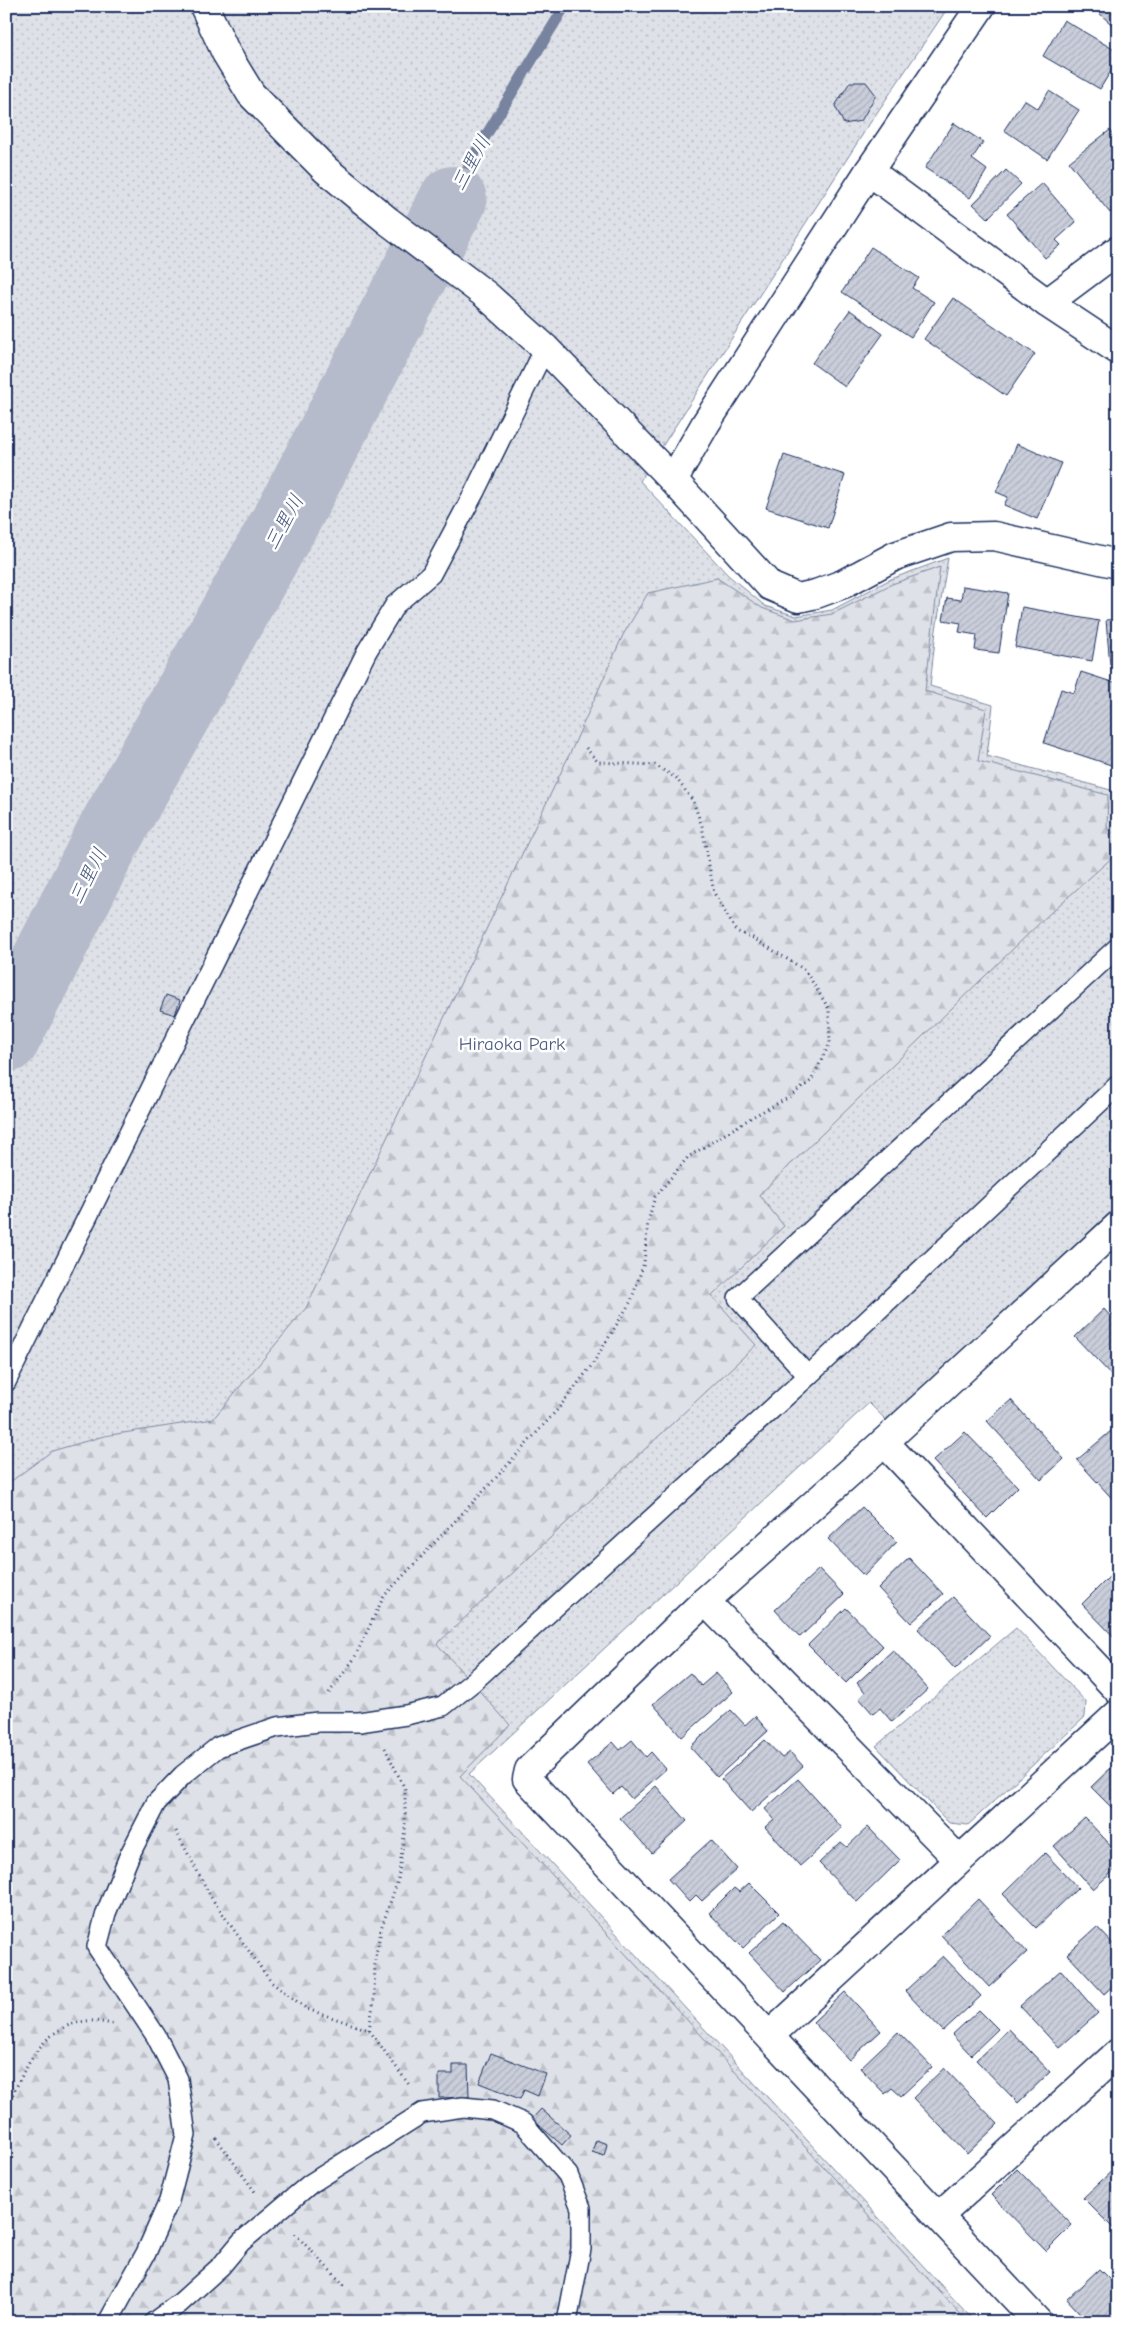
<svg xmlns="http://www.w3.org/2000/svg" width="1124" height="2328" viewBox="0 0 1124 2328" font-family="'Comic Neue','Klee One',sans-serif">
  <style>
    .green { fill: url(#green-dots); stroke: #7c88a2 }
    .forest { fill: url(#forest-firs); stroke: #7c88a2 }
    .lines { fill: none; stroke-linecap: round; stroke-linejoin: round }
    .stream { stroke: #77839f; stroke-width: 11 }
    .river { stroke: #b5bbca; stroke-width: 68 }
    .building { fill: url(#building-hatch); stroke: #1b2f5e }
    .service-casing { stroke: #1b2f5e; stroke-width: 22 }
    .minor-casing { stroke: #1b2f5e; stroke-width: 31 }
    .path { stroke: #1b2f5e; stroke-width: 3; stroke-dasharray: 1 4; stroke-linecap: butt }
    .service { stroke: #fff; stroke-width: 19 }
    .minor { stroke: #fff; stroke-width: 28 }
    .labels { text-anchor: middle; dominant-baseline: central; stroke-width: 5; stroke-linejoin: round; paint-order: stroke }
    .park-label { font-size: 19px; fill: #4c5c80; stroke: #fff }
    .water-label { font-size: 20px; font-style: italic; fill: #49597e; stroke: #fff }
  </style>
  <defs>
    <pattern id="green-dots" width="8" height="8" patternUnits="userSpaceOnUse" patternTransform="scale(1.25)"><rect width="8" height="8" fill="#dee1e7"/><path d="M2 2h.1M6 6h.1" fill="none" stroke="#bec1c9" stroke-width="1.8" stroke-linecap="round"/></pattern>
    <pattern id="forest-firs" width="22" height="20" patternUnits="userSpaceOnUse" patternTransform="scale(1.25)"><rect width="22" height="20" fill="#dee1e7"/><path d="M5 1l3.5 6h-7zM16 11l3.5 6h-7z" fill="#bec1c9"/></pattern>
    <pattern id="building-hatch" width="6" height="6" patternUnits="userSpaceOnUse" patternTransform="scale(1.25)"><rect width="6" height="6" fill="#caceda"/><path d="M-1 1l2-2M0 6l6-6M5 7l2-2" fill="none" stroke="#adb1be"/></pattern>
  </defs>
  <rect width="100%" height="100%" fill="#fff"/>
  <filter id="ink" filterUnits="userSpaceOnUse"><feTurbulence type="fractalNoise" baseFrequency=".02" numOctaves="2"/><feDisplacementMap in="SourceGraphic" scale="10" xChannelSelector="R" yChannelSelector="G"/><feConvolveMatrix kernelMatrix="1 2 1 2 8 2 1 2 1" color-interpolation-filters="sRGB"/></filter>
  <g filter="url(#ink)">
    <g class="green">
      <polygon points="6,6 949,6 870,123 640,481 728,575 765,606 796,616 832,610 891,579 948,558 936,630 930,686 993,705 987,756 1118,792 1118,1205 887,1421 869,1403 469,1774 975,2322 6,2322"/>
      <polygon points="1016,1628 1086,1702 1085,1717 968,1825 949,1823 876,1746"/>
    </g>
    <polygon class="forest" points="940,567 925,691 986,709 978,761 1108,795 1107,825 1114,856 1049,914 759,1195 784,1226 712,1296 756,1345 437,1644 510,1725 460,1776 968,2322 6,2322 6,1485 52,1451 104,1436 213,1419 306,1308 572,749 623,635 648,593 717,578 762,608 795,620 832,614 892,584"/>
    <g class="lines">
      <polyline class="stream" points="453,200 474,155 565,6"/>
      <polyline class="river" points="6,1039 109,835 290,513 453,200"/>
    </g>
    <g class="building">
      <polygon points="1091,6 1118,6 1118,30"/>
      <polygon points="1064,20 1118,52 1118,59 1100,89 1043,56"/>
      <polygon points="850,82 866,82 876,95 861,121 844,124 835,106"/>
      <polygon points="1049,91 1079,110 1047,159 1004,130 1024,100 1038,109"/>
      <polygon points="954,123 983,142 972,159 987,170 970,198 925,168"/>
      <polygon points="1110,130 1118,140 1118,207 1110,213 1069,162"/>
      <polygon points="1006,170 1021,184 988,218 973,204"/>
      <polygon points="1042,183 1076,222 1056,240 1061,245 1045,258 1007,214"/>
      <polygon points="871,247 919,278 912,288 934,302 911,337 842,292"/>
      <polygon points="953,298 1035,354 1006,396 924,339"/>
      <polygon points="850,310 883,334 845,387 812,363"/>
      <polygon points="1017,444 1061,463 1037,519 1004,505 1008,497 996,492"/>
      <polygon points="784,455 845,475 828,528 766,508"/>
      <polygon points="963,586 1008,593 999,653 975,650 977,635 959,632 961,623 943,620 947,598 961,600"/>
      <polygon points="1022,607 1099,621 1092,661 1015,647"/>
      <polygon points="1118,619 1118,665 1110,665 1106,620"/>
      <polygon points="1081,672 1118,684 1118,746 1111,765 1044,743 1061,689 1074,693"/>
      <polygon points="166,995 180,1000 175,1015 160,1010"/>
      <polygon points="1104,1309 1110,1316 1118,1310 1118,1382 1075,1337"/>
      <polygon points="1011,1400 1064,1459 1041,1480 987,1421"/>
      <polygon points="1118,1425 1118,1505 1077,1460"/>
      <polygon points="965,1432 1018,1487 987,1518 933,1461"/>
      <polygon points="862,1507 897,1542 864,1576 828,1539"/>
      <polygon points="909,1558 943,1594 911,1623 878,1588"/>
      <polygon points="819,1569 844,1595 800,1637 775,1610"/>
      <polygon points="1117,1569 1118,1570 1118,1641 1082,1604"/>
      <polygon points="953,1597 990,1636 955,1669 918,1629"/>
      <polygon points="846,1608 883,1646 846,1683 808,1645"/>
      <polygon points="893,1650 928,1689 892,1722 880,1708 873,1714 859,1698 865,1692 857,1683"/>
      <polygon points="690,1673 701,1686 716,1673 733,1692 682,1737 653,1704"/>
      <polygon points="731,1710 745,1725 755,1716 768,1731 717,1777 690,1747"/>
      <polygon points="632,1740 646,1757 651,1752 666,1769 632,1799 621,1787 613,1794 587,1764 613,1742 620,1750"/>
      <polygon points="765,1740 782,1758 790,1752 803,1766 751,1812 721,1779"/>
      <polygon points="1118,1761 1118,1814 1091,1787"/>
      <polygon points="798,1779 842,1828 800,1866 765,1827 774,1819 765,1809"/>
      <polygon points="656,1786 687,1821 652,1853 620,1818"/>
      <polygon points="1085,1818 1118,1853 1118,1867 1093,1889 1054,1846"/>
      <polygon points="868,1827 900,1860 857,1902 819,1863 841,1842 847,1847"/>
      <polygon points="711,1840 737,1869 702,1901 696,1895 689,1902 668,1879"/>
      <polygon points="1045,1853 1078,1888 1036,1928 1003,1894"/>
      <polygon points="749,1883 779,1913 743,1948 709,1913 734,1888 739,1892"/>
      <polygon points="978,1899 1027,1952 989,1987 941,1935"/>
      <polygon points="783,1922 820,1960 785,1992 749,1953"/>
      <polygon points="1097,1927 1118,1949 1118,1981 1104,1994 1067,1954"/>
      <polygon points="943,1956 981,1996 943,2031 905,1991"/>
      <polygon points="1061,1970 1098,2013 1059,2048 1020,2006"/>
      <polygon points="845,1992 881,2031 849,2060 813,2022"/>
      <polygon points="979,2010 998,2029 971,2055 952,2035"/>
      <polygon points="1009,2029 1050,2072 1018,2103 976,2060"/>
      <polygon points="898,2032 932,2067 901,2096 892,2088 885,2094 860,2068"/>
      <polygon points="491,2053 546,2074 538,2096 524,2090 520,2099 479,2083"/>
      <polygon points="453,2065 468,2065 469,2097 439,2098 439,2074 453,2074"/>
      <polygon points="944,2068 998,2124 967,2154 913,2098"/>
      <polygon points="541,2109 571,2135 562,2145 532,2119"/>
      <polygon points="596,2140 607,2144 604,2156 592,2152"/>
      <polygon points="1118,2165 1118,2233 1083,2198"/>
      <polygon points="1017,2169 1072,2225 1046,2251 991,2195"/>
      <polygon points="1099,2269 1118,2288 1118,2322 1108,2322 1102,2316 1097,2322 1088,2322 1067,2299"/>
    </g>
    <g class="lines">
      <g class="service-casing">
        <g id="service">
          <polyline points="808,1376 738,1298 1118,947"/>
          <polyline points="6,1382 367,651 395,605 431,574 475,491 545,348"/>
          <polyline points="108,2322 146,2253 169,2201 186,2135 178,2079 156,2036 97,1947 106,1913 130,1854 156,1803 183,1775 218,1747 277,1727 318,1722 359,1722 406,1715 443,1706 474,1681 808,1376 1118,1085"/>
          <polyline points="154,2322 180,2303 221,2266 241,2242 310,2184 422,2113 463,2107 493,2110 523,2123 568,2175 581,2208 581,2249 567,2322"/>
        </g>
      </g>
      <g class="minor-casing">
        <g id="minor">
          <polyline points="204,6 226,53 251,94 326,170 388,221 486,295 545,348 673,480 770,586 798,598 816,594 843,584 895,556 951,537 994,536 1118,564"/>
          <polyline points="869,171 1047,303 1118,350"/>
          <polyline points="1047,303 1118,250"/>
          <polyline points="673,480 706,423 869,171 981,6"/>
          <polyline points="884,1442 1118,1690"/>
          <polyline points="705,1601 958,1859"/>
          <polyline points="770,2035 1118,1714"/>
          <polyline points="939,2216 1118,2053"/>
          <polyline points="1038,2322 527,1779 529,1770 705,1601 884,1442 1118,1226"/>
        </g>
      </g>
      <g class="path">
        <polyline points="329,1693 354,1659 384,1596 494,1480 558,1409 592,1365 631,1301 644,1263 648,1221 655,1197 688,1157 754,1116 786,1099 811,1081 830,1043 829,1009 805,970 753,938 736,931 714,893 702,826 693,801 676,778 655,765 598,762 585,747"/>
        <polyline points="176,1831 212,1899 271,1982 307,2009 369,2030 410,2086"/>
        <polyline points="369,2030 374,1999 375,1958 382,1926 398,1880 405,1829 405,1789 385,1748"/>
        <path d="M 6,2108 C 25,2071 39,2027 86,2021 C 95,2020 105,2023 114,2024"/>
        <polyline points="216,2138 255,2192"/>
        <polyline points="295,2234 346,2287"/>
      </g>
      <use href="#service" class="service"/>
      <use href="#minor" class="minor"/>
    </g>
  </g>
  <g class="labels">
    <g class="park-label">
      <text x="512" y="1044">Hiraoka Park</text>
    </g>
    <g class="water-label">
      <text transform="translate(471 163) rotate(-61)">三里川</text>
      <text transform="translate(284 522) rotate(-61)">三里川</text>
      <text transform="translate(88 876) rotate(-63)">三里川</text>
    </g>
  </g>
  <rect width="1124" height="2328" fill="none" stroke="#fff" stroke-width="25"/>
  <rect x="12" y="12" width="1099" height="2303" fill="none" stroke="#1b2f5e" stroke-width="2" filter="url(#ink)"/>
</svg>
